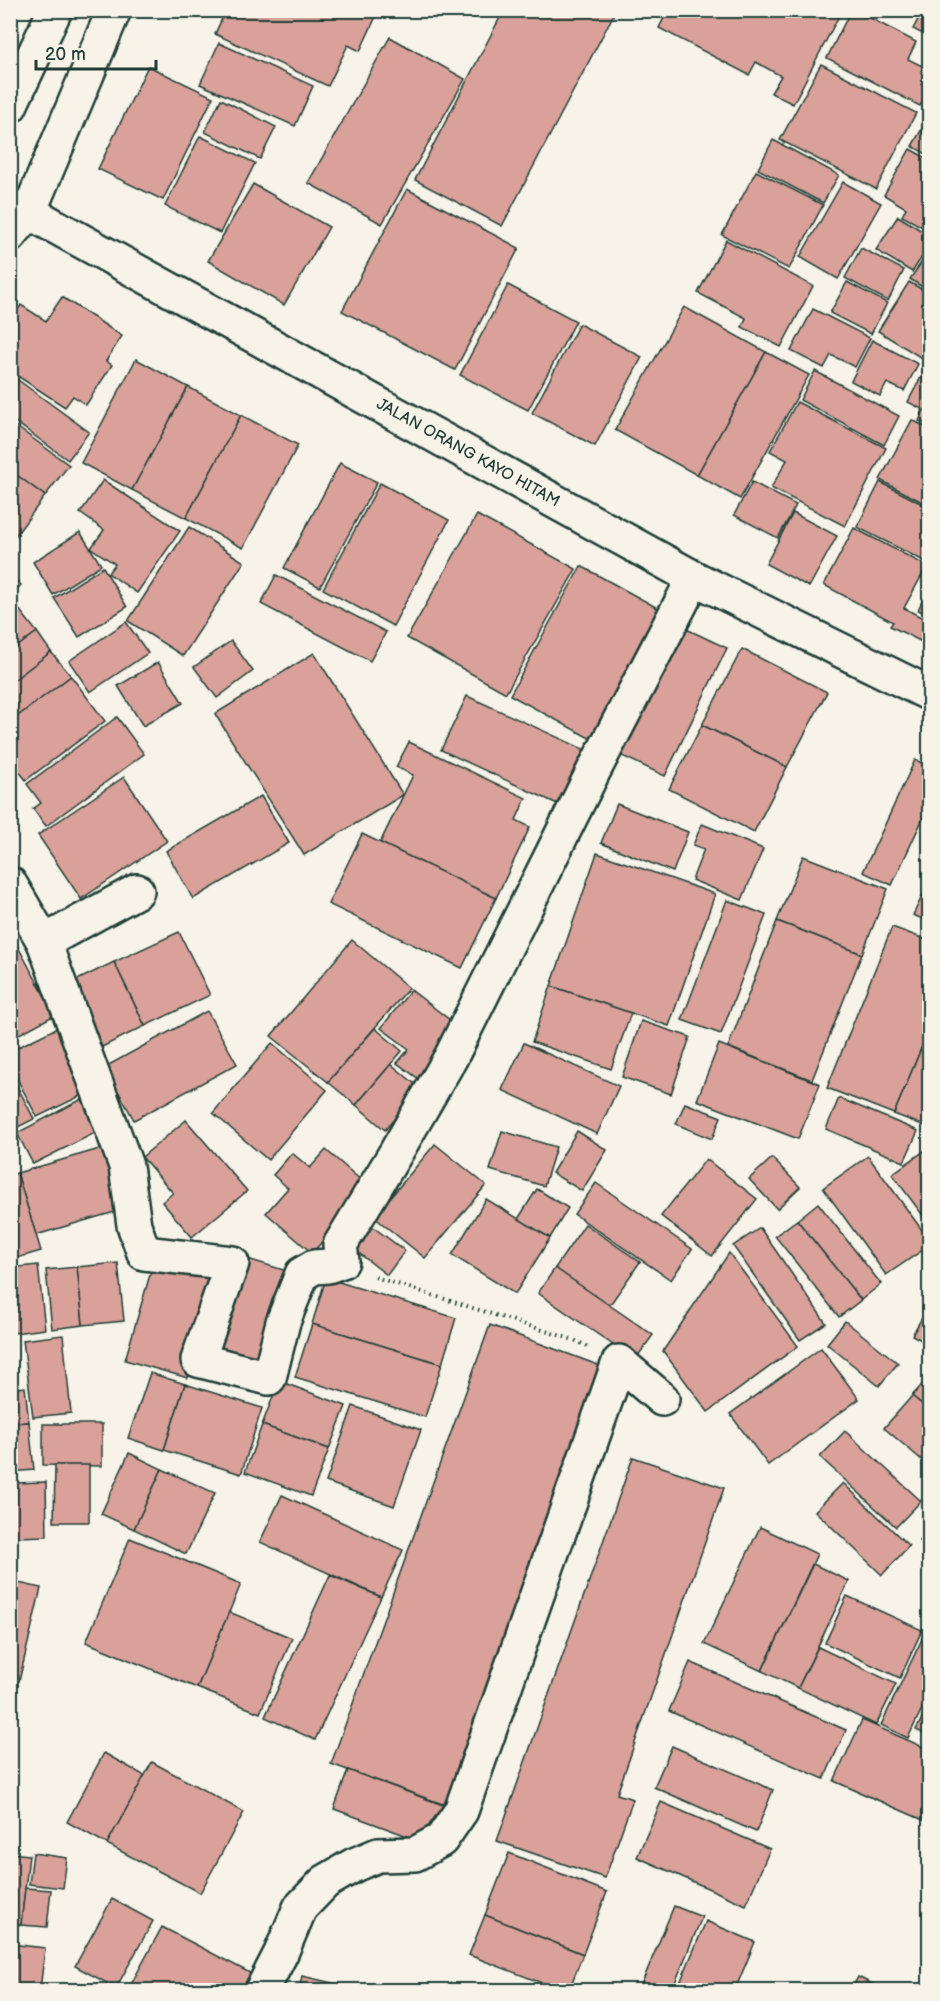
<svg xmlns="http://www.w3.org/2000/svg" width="940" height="2001" viewBox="0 0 940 2001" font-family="'Balsamiq Sans',sans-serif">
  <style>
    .building { fill: #daa19a; stroke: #1f3d34; stroke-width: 1.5 }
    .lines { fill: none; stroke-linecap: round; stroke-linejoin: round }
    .minor-casing { stroke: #1f3d34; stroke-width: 38 }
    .major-casing { stroke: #1f3d34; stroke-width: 38 }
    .path { stroke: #1f3d34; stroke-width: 4; stroke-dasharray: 1.5 4.5; stroke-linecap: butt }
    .minor { stroke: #f7f3e8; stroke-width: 33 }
    .major { stroke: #f7f3e8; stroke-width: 33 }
    .labels { text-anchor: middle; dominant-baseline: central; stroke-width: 6; stroke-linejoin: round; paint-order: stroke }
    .street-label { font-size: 16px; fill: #1f3d34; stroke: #f7f3e8 }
  </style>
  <rect width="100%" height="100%" fill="#f7f3e8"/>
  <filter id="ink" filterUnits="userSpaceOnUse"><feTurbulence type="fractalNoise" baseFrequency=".0167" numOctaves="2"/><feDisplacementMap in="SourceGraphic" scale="12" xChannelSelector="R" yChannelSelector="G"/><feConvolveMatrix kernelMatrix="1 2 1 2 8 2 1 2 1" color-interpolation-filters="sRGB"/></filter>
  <g filter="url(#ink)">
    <g class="building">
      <polygon points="226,10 379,10 360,51 348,45 328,86 215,34"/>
      <polygon points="504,10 616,10 502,226 415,180"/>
      <polygon points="668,10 842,10 793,104 771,93 781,76 756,62 749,75 659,28"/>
      <polygon points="851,10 855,10 916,42 908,59 930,70 930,88 920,106 827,58"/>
      <polygon points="923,10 930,10 930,47 923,43 927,36 913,29"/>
      <polygon points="10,24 18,26 10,57"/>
      <polygon points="390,37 465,79 382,224 308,183"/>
      <polygon points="219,43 313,86 295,126 200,84"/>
      <polygon points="821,64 916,113 876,189 780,140"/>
      <polygon points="148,66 213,97 163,200 98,169"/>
      <polygon points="221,99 276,127 260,159 205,132"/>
      <polygon points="930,115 930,156 912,146"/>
      <polygon points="200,136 255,163 220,233 165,206"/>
      <polygon points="773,140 839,175 823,203 758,169"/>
      <polygon points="910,149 930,160 930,231 902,216 906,208 884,195"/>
      <polygon points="756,171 823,205 789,269 722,235"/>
      <polygon points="843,182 881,203 838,279 800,257"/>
      <polygon points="253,184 329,227 284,305 208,261"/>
      <polygon points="407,189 519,248 455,370 342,311"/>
      <polygon points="898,216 930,236 930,245 912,272 876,250"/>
      <polygon points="726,240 813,286 781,347 742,327 746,318 698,293"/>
      <polygon points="861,248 904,270 888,301 845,278"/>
      <polygon points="930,250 930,292 910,279"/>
      <polygon points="847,282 887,303 871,334 830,313"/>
      <polygon points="909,282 930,294 930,359 928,362 878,331"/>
      <polygon points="508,285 576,321 528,410 460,375"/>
      <polygon points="62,297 122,336 106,361 112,365 86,405 73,396 65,407 10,371 10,322 21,305 46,321"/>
      <polygon points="684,307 766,352 697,475 615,430"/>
      <polygon points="813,309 870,338 855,367 831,355 824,368 791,351"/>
      <polygon points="579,324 642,357 595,446 532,413"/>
      <polygon points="872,340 918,364 904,391 887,383 880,396 851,381"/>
      <polygon points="766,352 809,375 740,499 697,475"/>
      <polygon points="136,359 188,387 132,490 81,463"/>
      <polygon points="815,371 899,416 884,445 800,400"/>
      <polygon points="14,377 89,432 68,460 10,418 10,382"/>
      <polygon points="921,377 930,382 930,426 919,421 924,410 908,402"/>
      <polygon points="188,387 241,415 186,518 132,490"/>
      <polygon points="797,402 886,448 845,526 771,488 787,460 770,451"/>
      <polygon points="241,415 298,445 243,548 186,518"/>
      <polygon points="912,420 930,429 930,506 880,480"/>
      <polygon points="10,422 69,465 45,496 10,470"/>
      <polygon points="340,463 377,482 320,587 284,568"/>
      <polygon points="10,470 45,496 10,543"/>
      <polygon points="103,480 180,531 137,593 108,573 115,564 91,548 104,530 80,513"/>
      <polygon points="752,482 796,505 778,538 734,515"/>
      <polygon points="880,482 930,508 930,564 857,527"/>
      <polygon points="380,483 449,520 393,626 323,589"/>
      <polygon points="793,513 837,536 809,587 766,564"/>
      <polygon points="477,515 576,569 506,693 407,638"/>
      <polygon points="189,527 244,562 183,656 128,621"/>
      <polygon points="854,528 927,566 904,608 930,622 928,645 890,626 893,622 824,585"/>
      <polygon points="80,532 101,565 53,595 33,562"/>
      <polygon points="581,566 665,612 593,740 510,695"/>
      <polygon points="103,567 127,607 79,637 54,598"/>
      <polygon points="10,574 21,585 10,596"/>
      <polygon points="276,575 386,632 370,661 261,604"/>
      <polygon points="930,584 930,615 918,610"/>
      <polygon points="18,608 37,632 10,652 10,614"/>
      <polygon points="126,622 148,653 90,692 69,661"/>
      <polygon points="680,626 727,648 665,776 618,754"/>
      <polygon points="37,632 51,652 10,683 10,652"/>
      <polygon points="231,641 253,671 217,698 194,667"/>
      <polygon points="742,649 827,692 787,767 702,725"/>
      <polygon points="51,652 71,676 10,722 10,683"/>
      <polygon points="314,653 403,795 304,855 215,714"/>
      <polygon points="158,662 183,703 143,726 118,686"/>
      <polygon points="71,676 105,721 26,780 10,760 10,722"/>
      <polygon points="467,696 590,752 564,807 441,750"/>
      <polygon points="117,717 144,754 46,826 33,809 41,803 27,784"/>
      <polygon points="702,725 787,767 754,832 669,789"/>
      <polygon points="409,742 526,798 516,820 530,827 496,898 380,843 413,775 396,767"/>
      <polygon points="915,760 930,766 930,803 892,885 863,872"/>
      <polygon points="124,777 167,841 81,899 38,835"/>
      <polygon points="261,796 289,843 193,899 166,851"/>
      <polygon points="617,804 688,832 673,872 601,843"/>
      <polygon points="702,824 763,849 742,900 692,880 704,849 693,845"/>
      <polygon points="362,834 496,898 462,968 328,904"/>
      <polygon points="597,853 715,894 669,1026 551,986"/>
      <polygon points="803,856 888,889 862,954 777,921"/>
      <polygon points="930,880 930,922 913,915"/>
      <polygon points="727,900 766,915 721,1034 682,1020"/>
      <polygon points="777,921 862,954 812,1080 728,1047"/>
      <polygon points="892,927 930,941 930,1027 894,1114 827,1088"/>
      <polygon points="10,932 55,1015 10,1039"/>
      <polygon points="179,932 210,995 145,1026 114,962"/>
      <polygon points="352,940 409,988 328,1082 271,1036"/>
      <polygon points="114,962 145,1026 102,1047 71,983"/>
      <polygon points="551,986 631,1013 611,1069 532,1042"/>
      <polygon points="411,990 463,1030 423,1082 397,1063 409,1049 381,1028"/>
      <polygon points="207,1011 237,1064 134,1120 105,1067"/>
      <polygon points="641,1021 690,1037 671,1094 622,1077"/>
      <polygon points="61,1026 93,1090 37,1117 10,1065 10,1051"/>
      <polygon points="930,1027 930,1128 894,1114"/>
      <polygon points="375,1028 402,1051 356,1105 328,1082"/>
      <polygon points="272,1043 327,1090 268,1160 213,1113"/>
      <polygon points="524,1043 619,1086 597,1134 502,1090"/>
      <polygon points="719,1044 820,1084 798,1139 697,1100"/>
      <polygon points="391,1064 420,1088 385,1130 356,1105"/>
      <polygon points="10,1072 34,1119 10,1131"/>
      <polygon points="88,1096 105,1128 33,1164 17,1133"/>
      <polygon points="839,1098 918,1131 904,1162 826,1129"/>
      <polygon points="685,1103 721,1117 712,1139 676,1124"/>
      <polygon points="186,1120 247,1191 192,1237 162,1202 173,1193 142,1157"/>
      <polygon points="502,1131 556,1147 544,1186 490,1170"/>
      <polygon points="577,1131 607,1150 582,1191 552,1173"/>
      <polygon points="435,1144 486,1185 425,1258 374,1217"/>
      <polygon points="930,1147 930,1225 892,1174"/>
      <polygon points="103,1148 121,1210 36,1235 17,1173"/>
      <polygon points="326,1150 370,1188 312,1253 266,1213 288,1188 273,1175 292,1153 310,1168"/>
      <polygon points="868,1156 930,1241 930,1245 886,1275 823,1188"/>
      <polygon points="772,1158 800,1187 777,1209 749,1179"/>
      <polygon points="706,1159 757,1199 712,1256 661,1216"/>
      <polygon points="17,1173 41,1251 10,1260 10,1175"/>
      <polygon points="596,1183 692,1249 671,1280 574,1214"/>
      <polygon points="537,1189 568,1208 550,1238 518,1219"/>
      <polygon points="486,1199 550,1238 515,1294 452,1255"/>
      <polygon points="818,1203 881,1284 861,1300 797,1220"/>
      <polygon points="797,1220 861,1300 839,1317 775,1236"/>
      <polygon points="369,1224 405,1251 387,1275 351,1247"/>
      <polygon points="585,1224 640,1262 609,1306 555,1268"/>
      <polygon points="760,1228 826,1323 800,1340 733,1246"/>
      <polygon points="729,1253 798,1346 708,1412 663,1351"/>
      <polygon points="238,1256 290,1272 260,1371 208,1355"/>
      <polygon points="154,1261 217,1280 188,1378 125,1360"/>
      <polygon points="118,1263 124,1321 83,1325 77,1267"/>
      <polygon points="38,1265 45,1329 14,1333 10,1300 10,1268"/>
      <polygon points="77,1267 83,1325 52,1329 46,1270"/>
      <polygon points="555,1268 653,1335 635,1360 538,1293"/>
      <polygon points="326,1278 456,1318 442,1364 312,1324"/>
      <polygon points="10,1300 14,1333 10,1333"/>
      <polygon points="930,1304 930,1345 912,1335"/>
      <polygon points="845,1321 898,1363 879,1386 827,1344"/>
      <polygon points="312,1324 442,1364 425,1417 295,1377"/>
      <polygon points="490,1325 606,1368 448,1806 331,1764"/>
      <polygon points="63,1335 71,1413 33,1417 23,1340"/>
      <polygon points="821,1348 859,1399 768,1465 730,1414"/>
      <polygon points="10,1358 14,1384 10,1385"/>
      <polygon points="150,1373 185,1384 164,1450 128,1438"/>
      <polygon points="930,1376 930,1411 912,1396"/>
      <polygon points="279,1381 346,1406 329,1449 262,1425"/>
      <polygon points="185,1384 262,1408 241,1474 164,1450"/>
      <polygon points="25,1387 29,1422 10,1423 10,1389"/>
      <polygon points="912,1396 930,1411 930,1467 884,1428"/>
      <polygon points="353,1406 421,1430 394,1506 326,1482"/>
      <polygon points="29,1422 34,1470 10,1472 10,1423"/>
      <polygon points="43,1424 102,1424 102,1466 43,1465"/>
      <polygon points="262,1425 329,1449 311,1496 245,1472"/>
      <polygon points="845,1431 921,1501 896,1527 820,1457"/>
      <polygon points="129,1453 162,1469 134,1529 101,1514"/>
      <polygon points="633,1457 724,1488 617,1794 633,1799 605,1878 497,1841"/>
      <polygon points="55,1465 89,1465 89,1522 54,1522"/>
      <polygon points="162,1469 215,1493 186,1554 134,1529"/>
      <polygon points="46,1482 47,1536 14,1537 12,1483"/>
      <polygon points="843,1483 909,1546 882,1575 815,1511"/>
      <polygon points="282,1495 403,1550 381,1597 260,1542"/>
      <polygon points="930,1520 930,1544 920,1541"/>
      <polygon points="760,1527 817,1554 762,1671 704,1644"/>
      <polygon points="130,1538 241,1584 197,1688 86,1642"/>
      <polygon points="813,1564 849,1581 798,1688 762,1671"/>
      <polygon points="330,1575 381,1597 315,1740 265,1717"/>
      <polygon points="10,1581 41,1588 19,1681 10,1679"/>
      <polygon points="847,1596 922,1630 900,1678 825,1643"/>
      <polygon points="229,1612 292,1638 260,1713 197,1688"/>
      <polygon points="923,1637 930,1640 930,1692 908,1738 881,1725"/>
      <polygon points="818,1647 896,1684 876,1725 798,1688"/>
      <polygon points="690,1662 846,1730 824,1779 669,1711"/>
      <polygon points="930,1703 930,1736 916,1730"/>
      <polygon points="862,1720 930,1750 930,1823 834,1781"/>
      <polygon points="672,1746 773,1790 756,1832 654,1787"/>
      <polygon points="104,1753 145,1776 107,1844 67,1822"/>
      <polygon points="152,1762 244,1812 200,1893 107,1844"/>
      <polygon points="348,1770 443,1805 429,1844 334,1809"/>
      <polygon points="661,1802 770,1849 746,1905 637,1857"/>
      <polygon points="10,1853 29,1855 21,1925 10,1923"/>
      <polygon points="33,1853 67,1858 63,1888 29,1884"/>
      <polygon points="509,1853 607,1892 583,1954 485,1915"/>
      <polygon points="25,1888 51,1890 47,1927 21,1925"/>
      <polygon points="112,1899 153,1921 116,1988 75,1966"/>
      <polygon points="674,1906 702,1917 672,1990 639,1990"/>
      <polygon points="485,1915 583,1954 569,1990 560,1990 469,1955"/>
      <polygon points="706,1921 755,1942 735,1990 677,1990"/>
      <polygon points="162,1927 252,1974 243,1990 128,1990"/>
      <polygon points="10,1944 45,1948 40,1990 10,1990"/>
      <polygon points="302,1976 359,1989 359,1990 299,1990"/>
      <polygon points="858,1977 884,1990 851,1990"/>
      <polygon points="382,1985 409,1990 380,1990"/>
    </g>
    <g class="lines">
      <g class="minor-casing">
        <g id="minor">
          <polyline points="10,884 44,942 137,891"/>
          <polyline points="44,942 126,1166 134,1225 144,1253 232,1263 198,1360 269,1378 283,1322 302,1274 314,1267 328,1266 342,1261 340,1245 395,1154 451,1057 593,772 694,578"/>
          <polyline points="262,1990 281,1953 300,1908 325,1882 354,1865 378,1855 415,1854 441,1840 461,1811 619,1362 662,1399"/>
        </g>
      </g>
      <g class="major-casing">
        <g id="major">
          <polyline points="10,106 55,10"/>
          <polyline points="10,206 29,212 694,578 930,694"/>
          <polyline points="10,235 29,212 114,10"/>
        </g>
      </g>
      <polyline class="path" points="375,1277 574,1340 587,1346"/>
      <use href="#minor" class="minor"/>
      <use href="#major" class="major"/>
    </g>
  </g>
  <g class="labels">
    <g class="street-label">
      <text transform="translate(468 453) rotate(29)">JALAN ORANG KAYO HITAM</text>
    </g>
  </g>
  <rect width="940" height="2001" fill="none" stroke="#f7f3e8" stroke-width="36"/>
  <rect x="18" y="18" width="904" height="1965" fill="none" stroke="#1f3d34" stroke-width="2" filter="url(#ink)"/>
  <path d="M36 60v9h120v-9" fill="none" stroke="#1f3d34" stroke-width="3"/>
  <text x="45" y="60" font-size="18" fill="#1f3d34" stroke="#f7f3e8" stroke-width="4.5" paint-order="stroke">20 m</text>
</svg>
